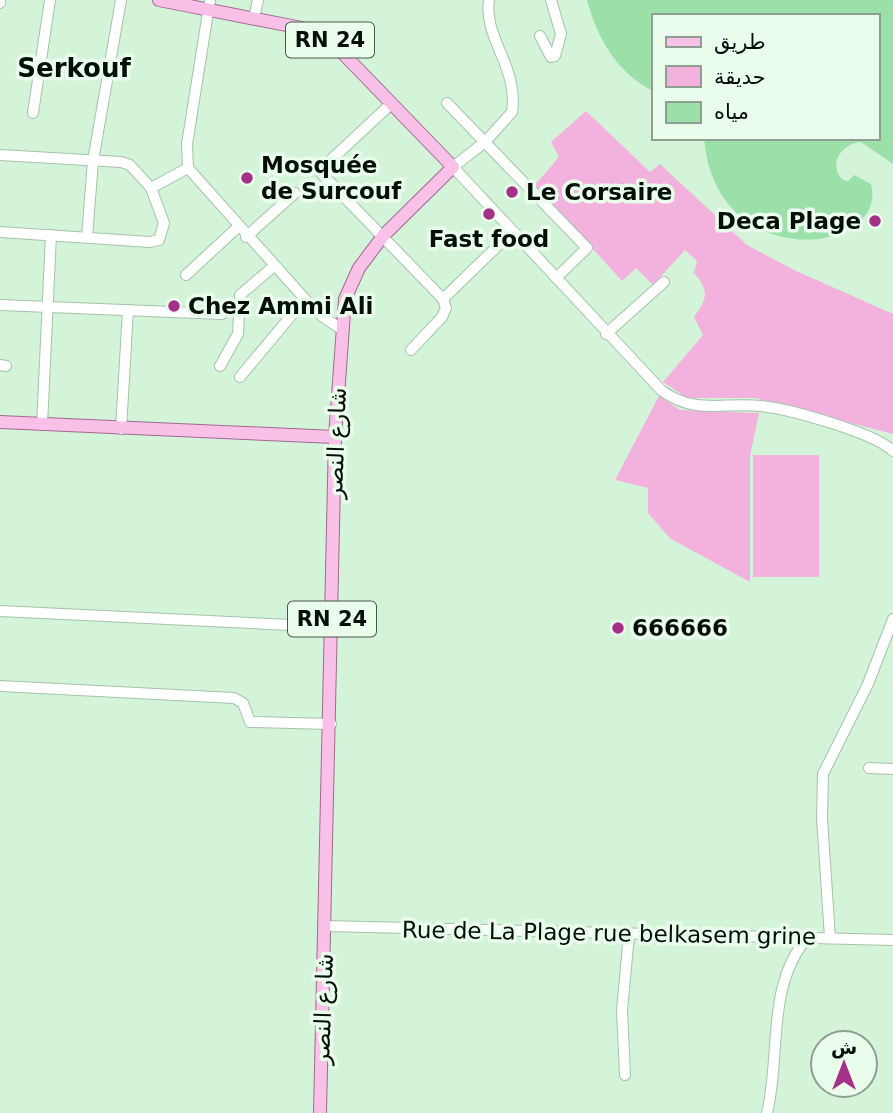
<svg xmlns="http://www.w3.org/2000/svg" width="893" height="1113" viewBox="0 0 893 1113" font-family="'DejaVu Sans','Noto Naskh Arabic',sans-serif">
  <style>
    .green { fill: #f3b1de }
    .water { fill: #9be0a9 }
    .lines { fill: none; stroke-linecap: round; stroke-linejoin: round }
    .minor-casing { stroke: #a5c3aa; stroke-width: 12 }
    .major-casing { stroke: #a16890; stroke-width: 14 }
    .minor { stroke: #fff; stroke-width: 10 }
    .major { stroke: #f9c1e8; stroke-width: 12 }
    .poi-dot { fill: #a43089; stroke: #eafded; stroke-width: 2.5 }
    .labels { text-anchor: middle; dominant-baseline: central; stroke-width: 7; stroke-linejoin: round; paint-order: stroke }
    .shield { fill: #eafded; stroke: #4a564c; stroke-width: 2 }
    .shield-label { font-size: 21px; font-weight: bold; fill: #050f07 }
    .poi-label { font-size: 23px; font-weight: bold; fill: #050f07; stroke: #eafded; text-anchor: start }
    .street-label { font-size: 23px; fill: #050f07; stroke: #eafded }
    .quarter-label { font-size: 26px; font-weight: bold; fill: #050f07; stroke: #eafded }
  </style>
  <rect width="100%" height="100%" fill="#d4f4d9"/>
  <g class="green">
    <path d="M 586,111 L 650,172 L 660,164 L 747,245 L 794,270 L 893,314 L 893,434 L 755,398 L 687,398 L 663,382 L 703,335 L 694,317 C 707,299 710,291 694,273 L 697,261 L 685,250 L 653,285 L 636,268 L 622,281 L 535,185 L 559,157 L 551,142 Z"/>
    <polygon points="659,396 680,410 759,413 750,456 750,582 671,539 648,513 648,488 615,480"/>
    <rect x="753" y="455" width="66" height="122"/>
  </g>
  <path class="water" d="M 587,0 L 893,0 L 893,164 L 861,142 C 842,143 827,165 843,180 L 848,181 L 854,175 L 871,184 C 890,254 715,277 704,138 L 877,138 L 877,16 L 653,16 L 653,91 C 617,73 597,38 587,0 Z"/>
  <g class="lines">
    <g class="minor-casing">
      <g id="minor">
        <polyline points="210,0 187,144 188,168 305,299 323,317 343,330"/>
        <path d="M 489,0 C 483,38 519,67 512,112 L 485,142 L 453,167 L 662,391 C 696,415 723,402 761,406 C 789,409 873,432 893,451"/>
        <polyline points="0,3 0,0"/>
        <polyline points="254,18 258,0"/>
        <polyline points="540,36 551,57 555,56 561,34 551,0"/>
        <polyline points="392,103 319,171 443,299 512,232"/>
        <polyline points="447,103 587,248 556,278"/>
        <polyline points="33,113 50,0"/>
        <polyline points="0,155 121,162 130,165 151,188 188,168"/>
        <polyline points="0,232 150,242 159,240 164,223 151,188"/>
        <polyline points="87,237 93,161 121,0"/>
        <polyline points="246,237 295,193"/>
        <polyline points="186,275 238,227"/>
        <polyline points="0,305 222,314"/>
        <polyline points="606,334 664,282"/>
        <polyline points="411,350 442,317 446,308 443,299"/>
        <polyline points="0,365 6,366"/>
        <polyline points="220,366 238,334 240,295 274,266"/>
        <polyline points="240,377 305,299"/>
        <polyline points="42,425 51,235"/>
        <polyline points="121,429 128,310"/>
        <polyline points="0,611 332,627"/>
        <polyline points="0,686 234,698 243,703 250,722 331,724"/>
        <polyline points="869,768 893,769"/>
        <polyline points="326,926 893,940"/>
        <polyline points="830,938 822,818 823,774 868,684 893,619"/>
        <polyline points="625,1075 622,1010 629,935"/>
        <path d="M 767,1113 C 781,1055 766,986 807,938"/>
      </g>
    </g>
    <g class="major-casing">
      <g id="major">
        <polyline points="159,0 317,31 328,38 453,167 383,236 359,268 345,299 335,437 320,1113"/>
        <polyline points="0,422 335,437"/>
      </g>
    </g>
    <use href="#minor" class="minor"/>
    <use href="#major" class="major"/>
  </g>
  <g class="poi-dot">
    <circle cx="247" cy="178" r="7"/>
    <circle cx="512" cy="192" r="7"/>
    <circle cx="489" cy="214" r="7"/>
    <circle cx="875" cy="221" r="7"/>
    <circle cx="174" cy="306" r="7"/>
    <circle cx="618" cy="628" r="7"/>
  </g>
  <g class="labels">
    <g class="shield">
      <rect x="286" y="22.5" width="88" height="35" rx="5"/>
      <rect x="288" y="601.5" width="88" height="35" rx="5"/>
    </g>
    <g class="shield-label">
      <text x="330" y="40">RN 24</text>
      <text x="332" y="619">RN 24</text>
    </g>
    <g class="poi-label">
      <text x="261" y="165">Mosquée<tspan x="261" dy="26">de Surcouf</tspan></text>
      <text x="526" y="192">Le Corsaire</text>
      <text x="861" y="221" text-anchor="end">Deca Plage</text>
      <text x="489" y="239" text-anchor="middle">Fast food</text>
      <text x="188" y="306">Chez Ammi Ali</text>
      <text x="632" y="628">666666</text>
    </g>
    <g class="street-label">
      <text transform="translate(336 443) rotate(-88)">شارع النصر</text>
      <text transform="translate(609 933) rotate(1)">Rue de La Plage rue belkasem grine</text>
      <text transform="translate(323 1009) rotate(-88)">شارع النصر</text>
    </g>
    <g class="quarter-label">
      <text x="74" y="68">Serkouf</text>
    </g>
  </g>
  <rect x="652" y="14" width="228" height="126" fill="#eafded" stroke="#8e9e91" stroke-width="2"/>
  <rect x="666" y="37" width="35" height="10" fill="#f9c1e8" stroke="#8e9e91" stroke-width="2"/>
  <text x="714" y="49" font-size="21" fill="#050f07">طريق</text>
  <rect x="666" y="66" width="35" height="21" fill="#f3b1de" stroke="#8e9e91" stroke-width="2"/>
  <text x="714" y="84" font-size="21" fill="#050f07">حديقة</text>
  <rect x="666" y="102" width="35" height="21" fill="#9be0a9" stroke="#8e9e91" stroke-width="2"/>
  <text x="714" y="119" font-size="21" fill="#050f07">مياه</text>
  <g transform="translate(844 1064)"><circle r="33" fill="#eafded" stroke="#8e9e91" stroke-width="2"/>
  <path d="M0-5L12 26L0 18L-12 26Z" fill="#a43089"/>
  <text y="-10" font-size="19" font-weight="bold" text-anchor="middle" fill="#050f07">ش</text>
  </g>
</svg>
